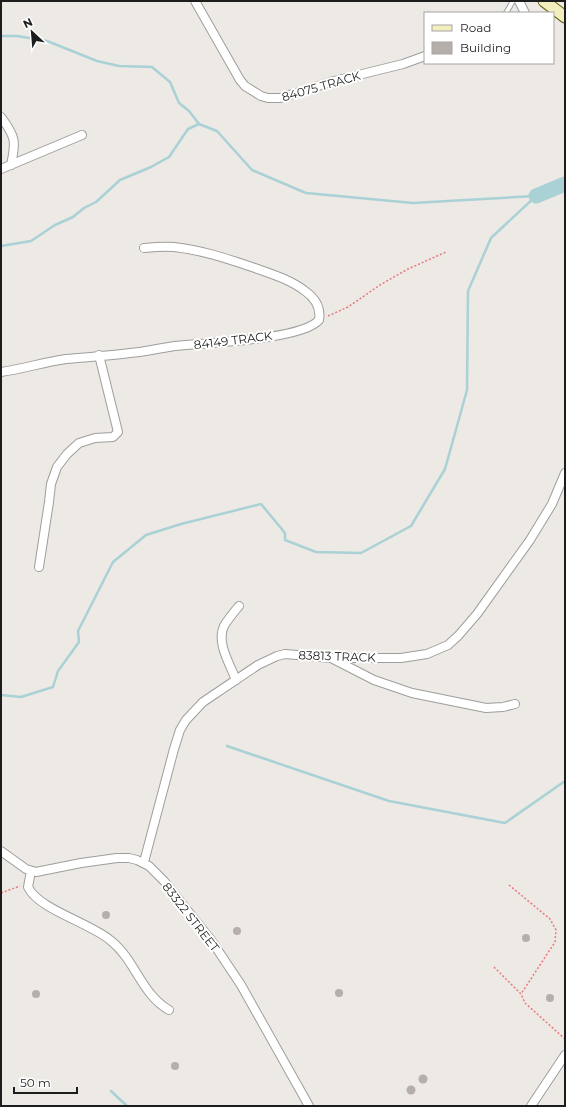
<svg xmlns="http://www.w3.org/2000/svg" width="566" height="1107" viewBox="0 0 566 1107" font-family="Montserrat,sans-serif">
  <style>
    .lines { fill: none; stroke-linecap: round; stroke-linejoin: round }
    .stream { stroke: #a9d1d6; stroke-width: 2.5 }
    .river { stroke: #a9d1d6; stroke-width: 15 }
    .building { fill: #b6aeaa }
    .service-casing { stroke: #9e9e9e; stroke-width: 6 }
    .minor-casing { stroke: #9e9e9e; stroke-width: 10 }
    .secondary-casing { stroke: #676611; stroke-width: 13 }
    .path { stroke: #e9797b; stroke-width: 1.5; stroke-dasharray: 2 2; stroke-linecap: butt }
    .service { stroke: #fff; stroke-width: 4 }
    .minor { stroke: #fff; stroke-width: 8 }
    .secondary { stroke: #f2eebe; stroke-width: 11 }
    .labels { text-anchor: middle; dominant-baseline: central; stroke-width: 4; stroke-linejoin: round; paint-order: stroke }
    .street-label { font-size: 12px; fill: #1d1d1d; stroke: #fff }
  </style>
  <rect width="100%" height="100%" fill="#ede9e4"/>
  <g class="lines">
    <g class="stream">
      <polyline points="1,36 17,36 47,41 97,61 119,66 152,67 170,82 179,103 189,111 199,124 217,131 252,170 306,193 413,203 535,196"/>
      <polyline points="1,246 31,241 55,225 73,217 84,208 96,202 120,180 151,167 169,157 188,129 199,124"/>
      <polyline points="1,695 21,697 53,687 58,671 79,642 78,631 113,562 146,535 181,524 261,504 285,533 285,540 316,552 361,553 411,526 445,469 467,390 468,291 491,238 536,196"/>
      <polyline points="227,746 389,801 505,823 565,781"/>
      <polyline points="111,1091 127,1106"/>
    </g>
    <polyline class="river" points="536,196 565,184"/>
  </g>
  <g class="building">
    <circle cx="106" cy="915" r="4"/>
    <circle cx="237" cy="931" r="4"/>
    <circle cx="526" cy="938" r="4"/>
    <circle cx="339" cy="993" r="4"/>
    <circle cx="36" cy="994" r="4"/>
    <circle cx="550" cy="998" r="4"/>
    <circle cx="175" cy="1066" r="4"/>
    <circle cx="423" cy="1079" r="4.5"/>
    <circle cx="411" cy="1090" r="4.5"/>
  </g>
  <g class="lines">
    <g class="service-casing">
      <polyline id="service" points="506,13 513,1"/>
    </g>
    <g class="minor-casing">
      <g id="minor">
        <polyline points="195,1 240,80 245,86 261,96 268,98 280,98 334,81 403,64 425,56"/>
        <polyline points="519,1 525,13"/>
        <path d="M 1,117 C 16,137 16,142 11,165"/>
        <polyline points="1,169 82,135"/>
        <path d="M 1,372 C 23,369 44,362 66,359 C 87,357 109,356 130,353 C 145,352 160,348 175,346 C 203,343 302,340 319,320 C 321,308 315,298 305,291 C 291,280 272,274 255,268 C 228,259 202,250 174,247 C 164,246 154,247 144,248"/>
        <polyline points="39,567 49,502 51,484 57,467 67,454 79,443 95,438 113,437 118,432 99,355"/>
        <polyline points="333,659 374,680 412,693 486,708 503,707 515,704"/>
        <path d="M 236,680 C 230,664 216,643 224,626 C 228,619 234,612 239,606"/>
        <polyline points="1,851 26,869 36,872 81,863 117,858 129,858 137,860 149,866 164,881 211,940 241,985 309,1106"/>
        <polyline points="144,862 174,749 180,730 186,720 203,702 258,665 277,656 285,654 332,658 401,658 427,654 448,645 458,636 477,614 530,540 552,504 565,473"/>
        <path d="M 31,871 L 28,887 C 38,909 90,923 110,940 C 135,959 141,994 169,1010"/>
        <polyline points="531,1106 565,1055"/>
      </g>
    </g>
    <g class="secondary-casing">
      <polyline id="secondary" points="544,1 565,17"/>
    </g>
    <g class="path">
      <polyline points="328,316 348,307 380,285 408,269 446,252"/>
      <polyline points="509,885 550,919 556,930 555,942 521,994"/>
      <polyline points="1,893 20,886"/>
      <polyline points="494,967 521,994 525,1003 565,1039"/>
    </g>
    <use href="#service" class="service"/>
    <use href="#minor" class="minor"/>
    <use href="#secondary" class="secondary"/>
  </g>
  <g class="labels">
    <g class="street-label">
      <text transform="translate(321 86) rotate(-16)">84075 TRACK</text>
      <text transform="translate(233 340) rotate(-7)">84149 TRACK</text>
      <text transform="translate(337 656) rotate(2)">83813 TRACK</text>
      <text transform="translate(191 917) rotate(52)">83322 STREET</text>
    </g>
  </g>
  <rect width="566" height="1107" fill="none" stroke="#1d1d1d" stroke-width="4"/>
  <rect x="424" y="12" width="130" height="52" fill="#ffffff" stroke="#a5a5a5"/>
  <rect x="432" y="25" width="20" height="6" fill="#f2eebe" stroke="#a5a5a5"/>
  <text x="460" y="32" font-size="12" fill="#1d1d1d">Road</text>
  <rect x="432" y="42" width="20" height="12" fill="#b6aeaa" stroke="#a5a5a5"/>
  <text x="460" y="52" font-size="12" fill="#1d1d1d">Building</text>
  <g transform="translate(32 32) rotate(334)" stroke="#ffffff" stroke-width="3" paint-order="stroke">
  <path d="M0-3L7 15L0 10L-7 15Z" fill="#1d1d1d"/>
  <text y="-6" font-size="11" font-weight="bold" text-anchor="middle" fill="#1d1d1d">N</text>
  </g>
  <path d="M14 1087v6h63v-6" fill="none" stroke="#1d1d1d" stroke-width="2"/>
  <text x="20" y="1087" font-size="12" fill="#1d1d1d" stroke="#ffffff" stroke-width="3" paint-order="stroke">50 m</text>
</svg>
